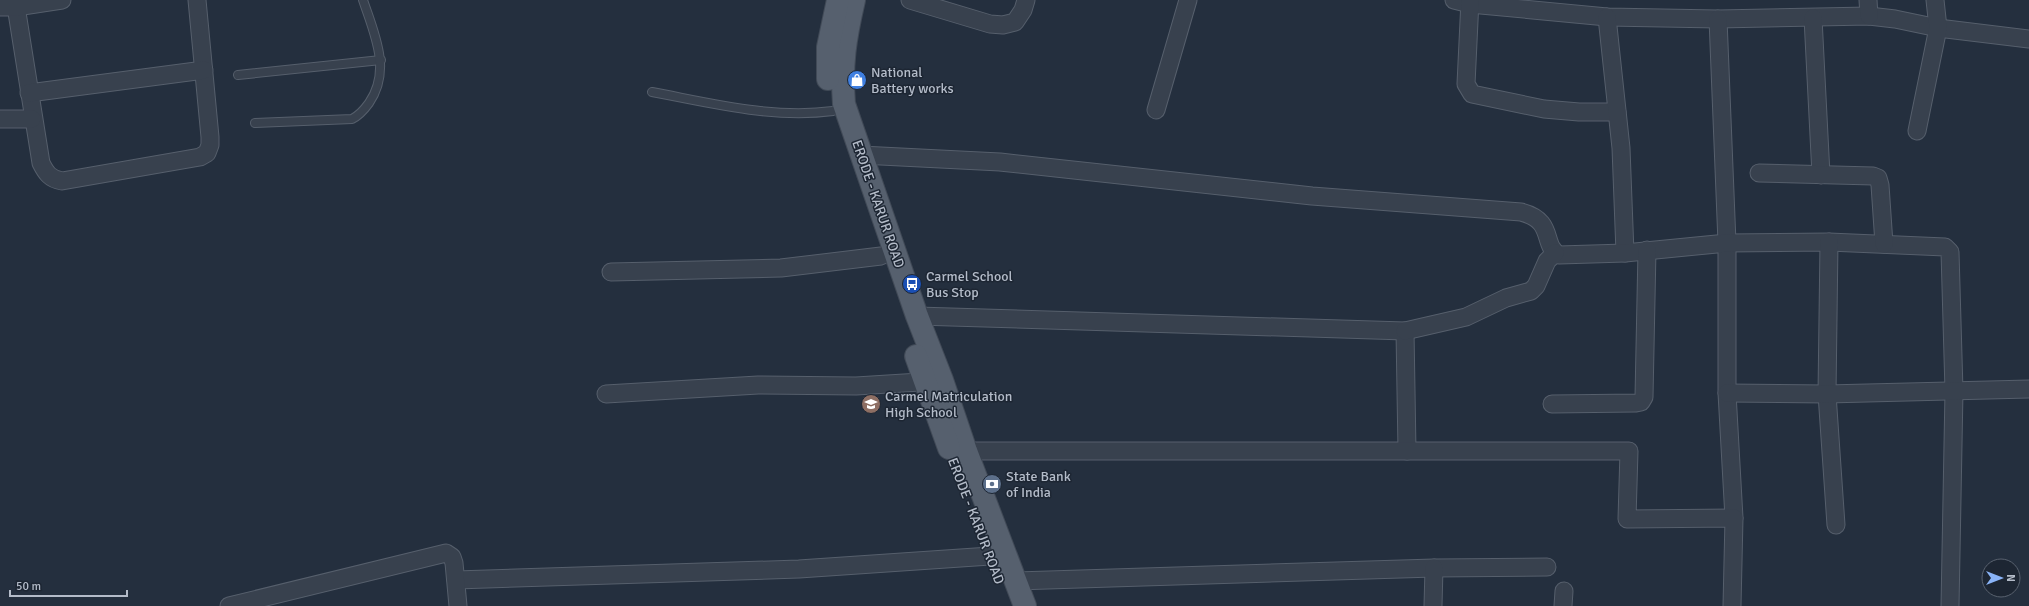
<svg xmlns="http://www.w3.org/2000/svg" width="2029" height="606" viewBox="0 0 2029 606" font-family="Signika,sans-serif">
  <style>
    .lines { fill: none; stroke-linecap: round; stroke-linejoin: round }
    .lane-casing { stroke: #565f6c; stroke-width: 10 }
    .street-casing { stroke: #565f6c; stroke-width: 19 }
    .primary-casing { stroke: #414a57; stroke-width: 24 }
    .lane { stroke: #38414e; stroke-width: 8 }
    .street { stroke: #38414e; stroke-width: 17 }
    .primary { stroke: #56606e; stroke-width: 22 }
    .labels { text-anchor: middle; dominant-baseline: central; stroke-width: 3; stroke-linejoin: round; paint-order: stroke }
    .poi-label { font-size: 14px; fill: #b4bcc9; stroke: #1d2633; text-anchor: start }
    .street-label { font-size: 14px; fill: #b4bcc9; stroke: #1d2633 }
  </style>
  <rect width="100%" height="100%" fill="#242f3e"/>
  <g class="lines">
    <g class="lane-casing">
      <g id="lane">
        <polyline points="238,75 381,60"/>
        <path d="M 652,92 C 711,103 772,119 833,111"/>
        <path d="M 255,123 L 352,119 C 360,115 364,110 369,103 C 392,70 374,33 363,0"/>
      </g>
    </g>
    <g class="street-casing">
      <g id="street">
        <path d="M 15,0 L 41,163 C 46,173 50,179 62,181 L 200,157 L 207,153 L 210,145 L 210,137 L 197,0"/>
        <polyline points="910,0 990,24 1003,25 1015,22 1023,10 1026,0"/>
        <polyline points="1454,0 1470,4 1607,17 1718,19 1869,16 1895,19 1938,28 2029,39"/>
        <polyline points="1470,0 1466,84 1472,94 1544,109 1579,112 1617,112"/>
        <polyline points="1868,0 1869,16"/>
        <polyline points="0,7 16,7 62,0"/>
        <polyline points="1607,17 1621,148 1625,253"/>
        <polyline points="1813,18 1821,175"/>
        <polyline points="1718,19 1727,243 1727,393 1734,518"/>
        <polyline points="29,93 204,70"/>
        <polyline points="1156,110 1188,0"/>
        <polyline points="0,119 32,119"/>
        <polyline points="1917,131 1938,28 1935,0"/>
        <path d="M 861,155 L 1000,162 L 1312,196 L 1521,212 C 1556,221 1541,245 1559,255 L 1625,253 L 1727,243 L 1829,242 L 1945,247 L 1950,252 L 1954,391 L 1950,606"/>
        <polyline points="1759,173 1873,176 1878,178 1880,185 1884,244"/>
        <polyline points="1829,242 1827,394 1836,525"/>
        <polyline points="611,272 781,268 881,256"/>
        <polyline points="917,316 1405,331 1407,451"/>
        <polyline points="1405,331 1466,317 1506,298 1531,291 1536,286 1547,261 1555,253"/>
        <polyline points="1727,393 1827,394 2029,389"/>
        <polyline points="606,394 758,385 856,386 936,381"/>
        <polyline points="1552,404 1636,403 1641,402 1644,397 1647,250"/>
        <polyline points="966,451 1629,451 1627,519 1734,518 1732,606"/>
        <polyline points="456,580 799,569 990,556"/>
        <polyline points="1015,581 1434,568 1547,567"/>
        <polyline points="229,606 446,553 452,557 454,563 458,606"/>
        <polyline points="1433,606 1434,568"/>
        <polyline points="1563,606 1564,591"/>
      </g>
    </g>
    <g class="primary-casing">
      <g id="primary">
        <path d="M 854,0 C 845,39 841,64 844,104 L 917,316 L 942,380 L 966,451 L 1025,606"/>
        <polyline points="828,79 828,47 838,0"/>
        <polyline points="916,356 949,448"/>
      </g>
    </g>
    <use href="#lane" class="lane"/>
    <use href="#street" class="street"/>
    <use href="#primary" class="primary"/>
  </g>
  <defs>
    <g id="shop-disc" transform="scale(1)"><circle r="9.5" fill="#3f7fe0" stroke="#1d2633"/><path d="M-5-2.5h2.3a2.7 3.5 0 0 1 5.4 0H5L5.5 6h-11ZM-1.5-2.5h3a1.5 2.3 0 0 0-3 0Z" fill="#fff"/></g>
    <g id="bus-disc" transform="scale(1)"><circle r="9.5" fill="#1a4fb4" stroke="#1d2633"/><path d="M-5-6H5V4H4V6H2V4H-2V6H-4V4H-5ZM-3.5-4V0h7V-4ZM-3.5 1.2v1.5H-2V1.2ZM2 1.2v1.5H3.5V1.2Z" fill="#fff"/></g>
    <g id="school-disc" transform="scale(1)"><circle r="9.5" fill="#8d6e63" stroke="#1d2633"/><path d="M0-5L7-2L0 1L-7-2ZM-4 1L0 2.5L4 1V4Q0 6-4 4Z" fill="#fff"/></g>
    <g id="bank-disc" transform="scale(1)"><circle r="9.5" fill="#5c6f8a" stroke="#1d2633"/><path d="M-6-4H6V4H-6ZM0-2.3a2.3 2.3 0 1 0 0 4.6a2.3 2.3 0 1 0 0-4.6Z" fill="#fff"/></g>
  </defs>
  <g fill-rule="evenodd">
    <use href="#shop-disc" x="857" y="80"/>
    <use href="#bus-disc" x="912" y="284"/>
    <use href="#school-disc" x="871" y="404"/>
    <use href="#bank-disc" x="992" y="484"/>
  </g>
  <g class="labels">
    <g class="poi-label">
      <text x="871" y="72">National<tspan x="871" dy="16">Battery works</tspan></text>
      <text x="926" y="276">Carmel School<tspan x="926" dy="16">Bus Stop</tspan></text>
      <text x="885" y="396">Carmel Matriculation<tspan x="885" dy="16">High School</tspan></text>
      <text x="1006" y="476">State Bank<tspan x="1006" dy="16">of India</tspan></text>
    </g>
    <g class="street-label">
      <text transform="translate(878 204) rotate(71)">ERODE - KARUR ROAD</text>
      <text transform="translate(976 521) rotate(69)">ERODE - KARUR ROAD</text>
    </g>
  </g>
  <g transform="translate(2001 578) rotate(90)"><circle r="19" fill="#1d2633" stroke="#59626f"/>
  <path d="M0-3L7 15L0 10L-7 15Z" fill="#8ab4f8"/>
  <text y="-6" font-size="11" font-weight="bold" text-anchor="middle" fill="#b4bcc9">N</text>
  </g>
  <path d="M10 590v6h117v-6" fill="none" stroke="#b4bcc9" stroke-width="2"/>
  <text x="16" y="590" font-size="12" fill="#b4bcc9" stroke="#1d2633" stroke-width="3" paint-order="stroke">50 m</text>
</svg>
